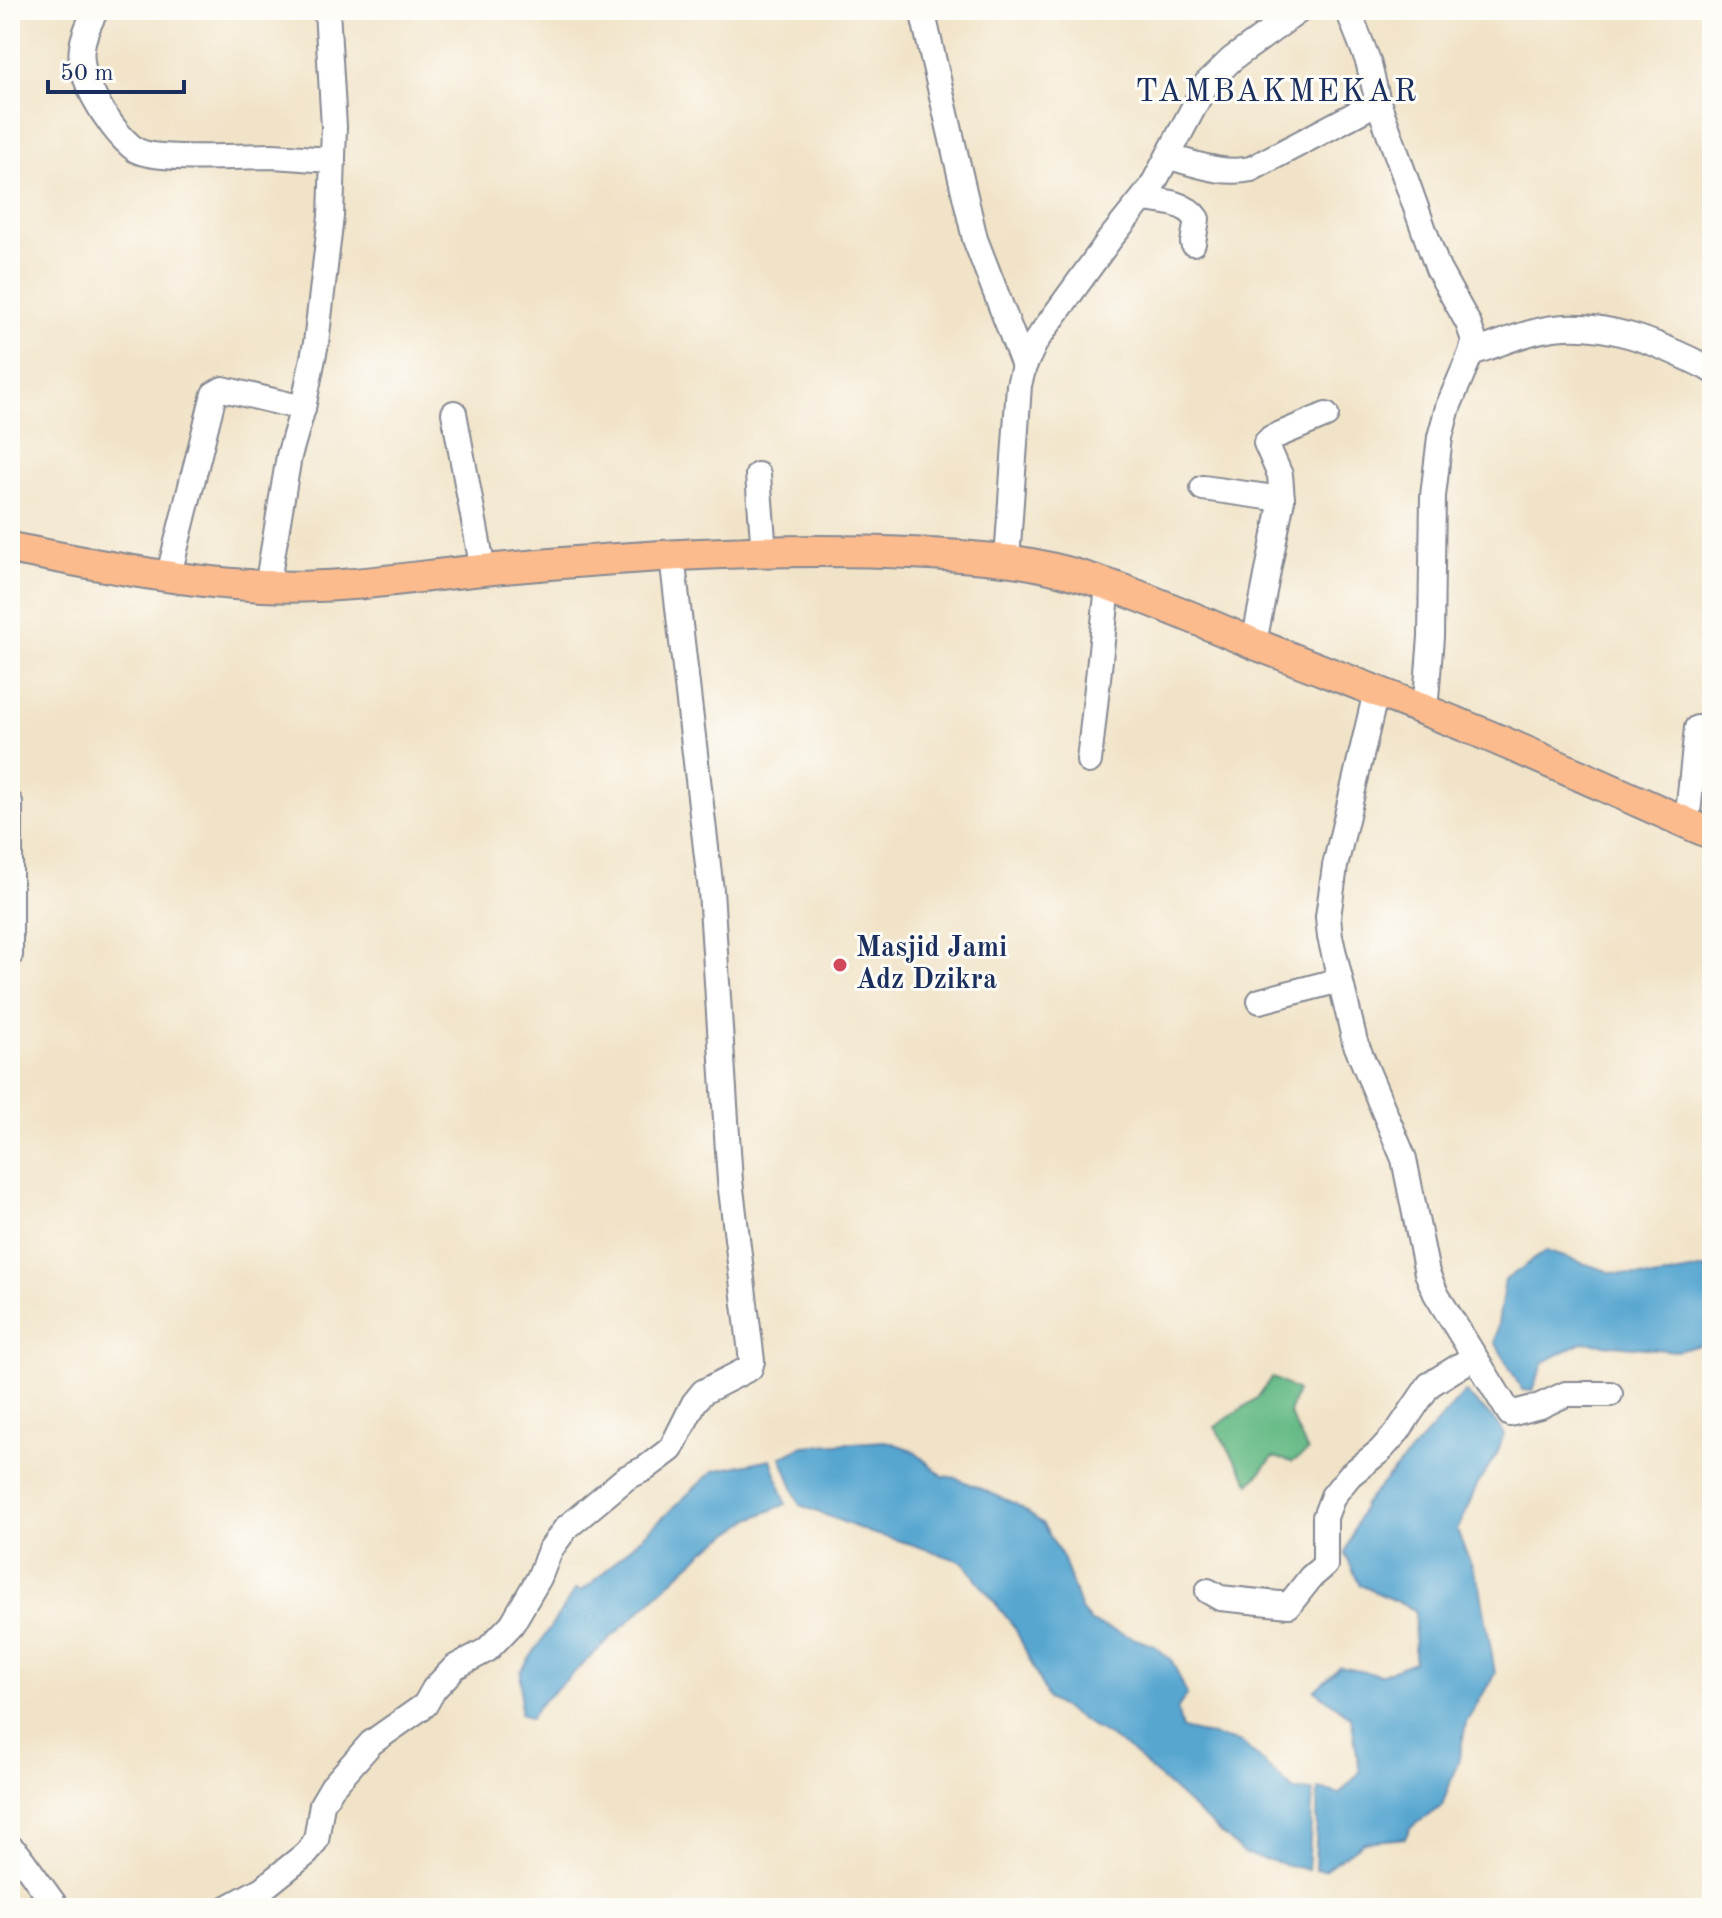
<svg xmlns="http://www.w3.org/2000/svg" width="1722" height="1918" viewBox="0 0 1722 1918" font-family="'Old Standard TT',serif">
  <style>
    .forest { fill: #68bb87; stroke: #427572; stroke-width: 2 }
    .water { fill: #56a6d0; stroke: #386a97; stroke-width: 2 }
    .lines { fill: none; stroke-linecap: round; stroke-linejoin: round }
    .minor-casing { stroke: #868992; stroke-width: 28 }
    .major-casing { stroke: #868992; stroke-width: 34 }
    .minor { stroke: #fff; stroke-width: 24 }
    .major { stroke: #fbbb8d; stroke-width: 30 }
    .poi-dot { fill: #d1495b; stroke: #fdfcf7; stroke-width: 3 }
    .labels { text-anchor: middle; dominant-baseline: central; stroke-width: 6; stroke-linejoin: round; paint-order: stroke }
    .poi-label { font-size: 28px; font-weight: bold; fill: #1b2f5e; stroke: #fdfcf7; text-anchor: start }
    .quarter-label { font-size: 32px; letter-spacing: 2px; fill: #1b2f5e; stroke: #fdfcf7 }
  </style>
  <rect width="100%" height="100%" fill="#fdfcf7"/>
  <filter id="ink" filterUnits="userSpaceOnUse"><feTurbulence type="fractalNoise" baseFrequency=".0125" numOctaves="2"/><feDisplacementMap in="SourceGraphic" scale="16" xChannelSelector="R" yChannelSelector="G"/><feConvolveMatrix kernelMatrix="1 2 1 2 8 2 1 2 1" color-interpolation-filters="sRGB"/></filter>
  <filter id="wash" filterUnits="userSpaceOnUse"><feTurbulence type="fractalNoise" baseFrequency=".006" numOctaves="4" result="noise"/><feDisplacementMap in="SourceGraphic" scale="32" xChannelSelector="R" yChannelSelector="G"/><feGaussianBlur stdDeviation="1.8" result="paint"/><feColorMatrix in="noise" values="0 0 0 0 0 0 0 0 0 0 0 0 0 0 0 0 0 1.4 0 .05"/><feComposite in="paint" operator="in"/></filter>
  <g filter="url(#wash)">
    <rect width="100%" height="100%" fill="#f1e3c7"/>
    <polygon class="forest" points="1272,1377 1297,1391 1289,1413 1308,1452 1292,1462 1273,1457 1250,1484 1215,1427 1257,1398"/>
    <g class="water">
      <polygon points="1546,1251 1610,1272 1653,1278 1712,1267 1712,1342 1676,1351 1582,1342 1544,1362 1532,1391 1522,1390 1495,1342 1505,1280"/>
      <polygon points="1465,1392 1498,1424 1504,1434 1497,1454 1478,1483 1457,1531 1480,1586 1495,1673 1466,1723 1459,1758 1442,1806 1410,1828 1405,1838 1364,1842 1324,1870 1315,1869 1318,1789 1340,1794 1360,1772 1351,1717 1315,1690 1340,1667 1380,1675 1414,1662 1415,1610 1360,1585 1345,1554 1364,1504"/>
      <polygon points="886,1441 912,1450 943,1476 956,1478 1016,1504 1042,1523 1064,1560 1081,1610 1091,1622 1155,1646 1172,1661 1187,1694 1177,1709 1182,1729 1242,1743 1294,1791 1313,1791 1308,1870 1244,1854 1126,1747 1048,1699 1015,1628 963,1562 911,1544 871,1533 800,1505 781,1457 803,1446"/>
      <polygon points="771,1459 786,1504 751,1519 704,1551 538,1706 530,1719 520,1714 521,1671 576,1589 581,1591 591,1584 713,1471"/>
    </g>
  </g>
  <g filter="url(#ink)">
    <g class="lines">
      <g class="minor-casing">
        <g id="minor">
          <path d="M 96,10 C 78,43 76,62 94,97 C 103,114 119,138 136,150 C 156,162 244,156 271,156 C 292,157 312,159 333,160"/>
          <polyline points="922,10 975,239 1024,366"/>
          <polyline points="1348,10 1368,61 1378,102 1438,269 1468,323 1474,340 1471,353 1448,407 1440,437 1433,496 1431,637 1425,711"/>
          <path d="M 1169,157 C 1196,164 1223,175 1251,169 L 1378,102"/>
          <path d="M 1143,199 C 1161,201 1186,202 1197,219 L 1193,243"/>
          <path d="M 1471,353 C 1494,346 1518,335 1542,330 C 1600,317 1661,344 1712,370"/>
          <polyline points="454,413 483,570"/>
          <polyline points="758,475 764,553"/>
          <polyline points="1203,488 1282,499"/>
          <polyline points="1007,560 1019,385 1024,366 1036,341 1110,239 1151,188 1206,84 1232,59 1300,10"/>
          <polyline points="168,578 214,394 223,389 303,408"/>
          <polyline points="267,587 289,456 303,408 316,343 331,216 334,127 327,10"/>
          <polyline points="1254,643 1282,499 1280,475 1266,443 1271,438 1326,415"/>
          <polyline points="1376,692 1335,866 1328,917 1330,937 1355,1042 1404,1159 1427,1273 1436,1294 1510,1414 1540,1406 1566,1394 1610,1394"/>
          <polyline points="1089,761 1108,586"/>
          <polyline points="10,803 10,955"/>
          <polyline points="1687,823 1697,728"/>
          <polyline points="1260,1001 1340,980"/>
          <polyline points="1208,1591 1220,1598 1289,1605 1311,1577 1325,1565 1325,1517 1333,1496 1350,1475 1380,1451 1398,1431 1429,1385 1474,1357"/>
          <polyline points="10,1847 18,1854 57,1908"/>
          <polyline points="227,1908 262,1889 307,1853 316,1840 322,1804 332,1787 371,1743 425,1705 434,1689 455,1667 487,1650 512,1624 539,1578 550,1550 566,1528 626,1478 646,1468 671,1449 694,1403 703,1392 750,1368 752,1361 730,1181 711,891 672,556"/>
        </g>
      </g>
      <g class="major-casing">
        <path id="major" d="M 10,548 C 94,564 178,582 263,586 C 337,590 410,577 483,570 C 653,554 834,542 1004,560 C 1089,569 1177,612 1255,644 C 1329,673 1403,701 1477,731 C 1556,764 1634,800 1712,834"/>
      </g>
      <use href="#minor" class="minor"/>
      <use href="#major" class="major"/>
    </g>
  </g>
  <circle class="poi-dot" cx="840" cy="965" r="8"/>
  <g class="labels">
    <g class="poi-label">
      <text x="856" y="949">Masjid Jami<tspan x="856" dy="32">Adz Dzikra</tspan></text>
    </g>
    <g class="quarter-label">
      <text x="1277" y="93">TAMBAKMEKAR</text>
    </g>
  </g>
  <rect width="1722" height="1918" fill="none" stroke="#fdfcf7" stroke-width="40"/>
  <path d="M48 80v12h136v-12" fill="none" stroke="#1b2f5e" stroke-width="4"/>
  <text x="60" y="80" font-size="24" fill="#1b2f5e" stroke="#fdfcf7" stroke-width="6" paint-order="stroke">50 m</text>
</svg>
